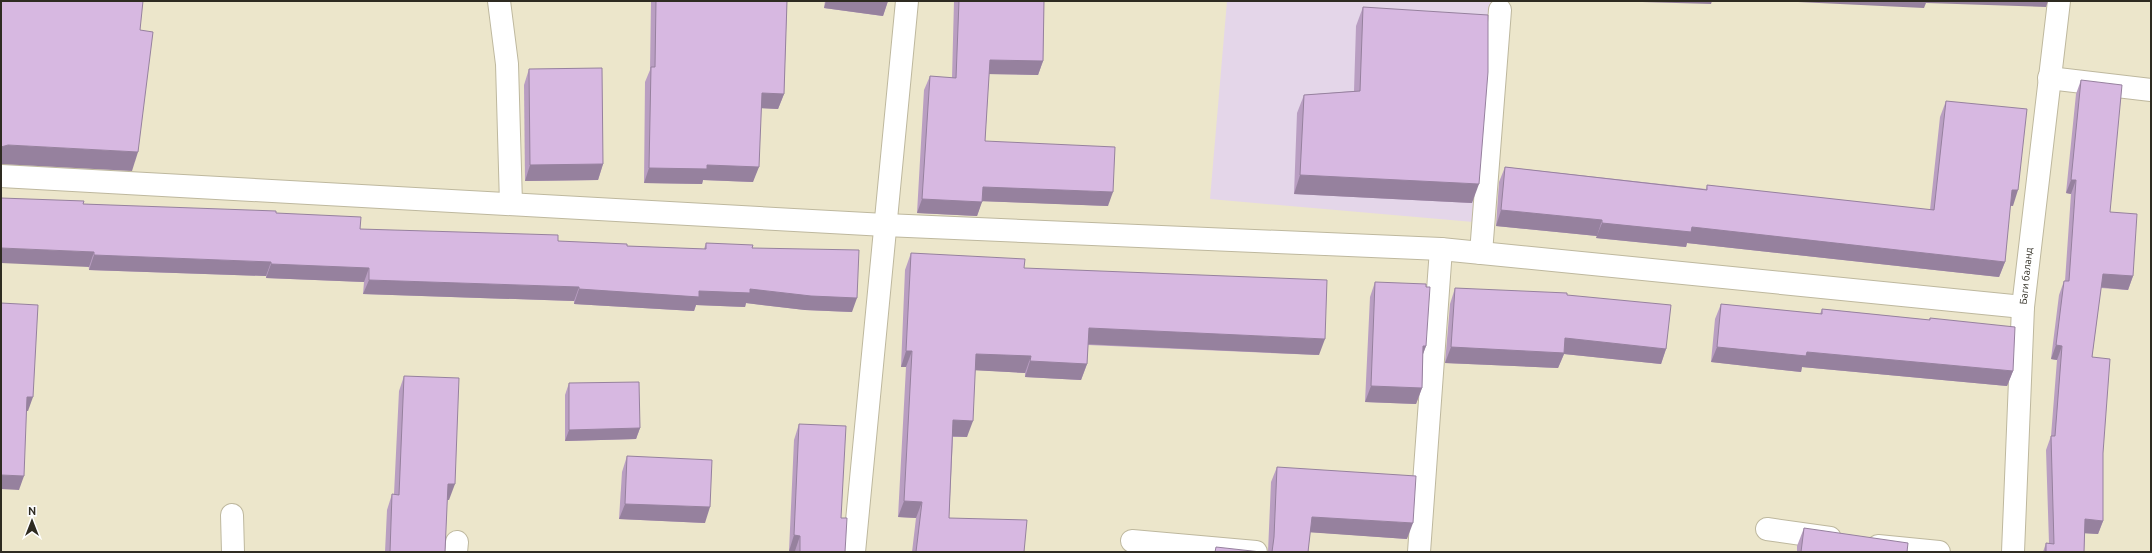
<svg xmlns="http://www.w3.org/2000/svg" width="2152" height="553" viewBox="0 0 2152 553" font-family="Ubuntu,sans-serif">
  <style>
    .education { fill: #e4d6e9 }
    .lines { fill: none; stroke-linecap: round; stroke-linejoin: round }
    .minor-casing { stroke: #beb89e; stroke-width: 24 }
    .minor { stroke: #fff; stroke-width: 22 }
    .wall { fill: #b99ec2 }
    .shaded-wall { fill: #96819e }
    .building { fill: #d7b8e1; stroke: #96819e }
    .labels { text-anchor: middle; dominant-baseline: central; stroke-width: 3.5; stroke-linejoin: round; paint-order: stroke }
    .street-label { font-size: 10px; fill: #2e2b21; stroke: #fff }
  </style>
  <rect width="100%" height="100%" fill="#ece6cb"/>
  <polygon class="education" points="1227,1 1503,1 1485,223 1210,199"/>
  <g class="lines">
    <g class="minor-casing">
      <g id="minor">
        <polyline points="499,1 507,64 511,204"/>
        <polyline points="2049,78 2151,90"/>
        <polyline points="1,176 885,225 1441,249 2023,307"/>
        <polyline points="1481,253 1500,10"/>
        <polyline points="232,515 233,552"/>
        <polyline points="1767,529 1830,538"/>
        <polyline points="1132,541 1256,552"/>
        <polyline points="1878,546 1939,552"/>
        <polyline points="456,552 457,542"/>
        <polyline points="854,552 907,1"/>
        <polyline points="1419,552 1441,249"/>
        <polyline points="2013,552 2023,307 2059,1"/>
      </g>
    </g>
    <use href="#minor" class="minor"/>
  </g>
  <g class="wall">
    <polygon points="651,1 787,1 784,94 778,109 761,108 753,182 703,180 702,184 644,183 645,82 650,70"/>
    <polygon points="825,1 888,1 883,16 824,8"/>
    <polygon points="954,1 1044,1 1043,61 1038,75 989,74 985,141 1108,206 982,201 977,216 917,213 924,90 930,76 952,78"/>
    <polygon points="1363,7 1472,203 1294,194 1297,113 1304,95 1354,91 1356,26"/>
    <polygon points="529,69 603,164 598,180 525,181 524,85"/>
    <polygon points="2081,80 2110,212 2133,276 2128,290 2101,288 2092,357 2103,453 2103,521 2098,534 2085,533 2084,552 2043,552 2046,543 2049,543 2046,450 2051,436 2057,360 2051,359 2059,295 2064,281 2065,281 2071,194 2066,193 2076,94"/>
    <polygon points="1946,101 2013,206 2010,206 2005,262 1999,277 1687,243 1686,247 1596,238 1597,236 1496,226 1499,182 1505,167 1706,189 1707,185 1930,210 1940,117"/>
    <polygon points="83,204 276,213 360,229 558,241 627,246 704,249 706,243 752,248 852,312 805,310 746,303 745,307 696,305 694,311 574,304 574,301 363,294 364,282 266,278 266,276 89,270"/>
    <polygon points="911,253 1024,268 1319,355 1088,345 1087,364 1081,380 1025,377 1025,373 975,370 967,437 953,437 949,518 1024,552 912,552 916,518 898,517 906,367 901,367 905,270"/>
    <polygon points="1375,282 1426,346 1423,354 1422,388 1416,404 1365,402 1370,297"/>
    <polygon points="1455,288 1567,295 1666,349 1661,364 1564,354 1558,368 1445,363 1450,304"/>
    <polygon points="1721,304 1820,314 1822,309 1929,320 1930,318 2013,371 2007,386 1802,367 1801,372 1711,362 1715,319"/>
    <polygon points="404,376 449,500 447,500 445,552 385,552 387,510 392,494 394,494 399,391"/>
    <polygon points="569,383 640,428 636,439 565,441 565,395"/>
    <polygon points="799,424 841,518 845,552 795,552 795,551 789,551 794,440"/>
    <polygon points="627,456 705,523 619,519 622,472"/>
    <polygon points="1277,467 1407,539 1310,532 1308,552 1268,552 1271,482"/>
    <polygon points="1804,528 1907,552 1797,552 1797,546"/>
  </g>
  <g class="shaded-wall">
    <polygon points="826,1 888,1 883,16 824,8"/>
    <polygon points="1642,1 1712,1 1711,4 1642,2"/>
    <polygon points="1798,1 2048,1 2046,7 1926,3 1924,8 1798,2"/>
    <polygon points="990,60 1043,61 1038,75 985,74"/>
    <polygon points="762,93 784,94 778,109 756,108"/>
    <polygon points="8,145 138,152 132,171 1,164 1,147"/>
    <polygon points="603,164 598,180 525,181 530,165"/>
    <polygon points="707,165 759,167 753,182 703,180 702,184 644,183 649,168"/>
    <polygon points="1300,175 1479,184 1472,203 1294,194"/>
    <polygon points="2071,180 2076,180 2071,194 2066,193"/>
    <polygon points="983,187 1113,192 1108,206 977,201"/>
    <polygon points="2012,190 2018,190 2013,206 2006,205"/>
    <polygon points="922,199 982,202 977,216 917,213"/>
    <polygon points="1501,210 1602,220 1597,236 1496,226"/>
    <polygon points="1602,223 1692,227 2005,262 1999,277 1687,243 1686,247 1596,238"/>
    <polygon points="1,248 94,252 89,267 1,263"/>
    <polygon points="94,255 271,262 266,276 89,270"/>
    <polygon points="271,264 369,268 364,282 266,278"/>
    <polygon points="2103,274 2133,276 2128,290 2098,287"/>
    <polygon points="369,280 579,287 574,301 363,294"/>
    <polygon points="579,289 699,291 750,289 857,298 852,312 805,310 746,303 745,307 696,305 694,311 574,304"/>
    <polygon points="1089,328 1325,339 1319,355 1083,344"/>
    <polygon points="1565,338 1666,349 1661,364 1564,354 1558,368 1445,363 1451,347"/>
    <polygon points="2056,345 2062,346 2057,360 2051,359"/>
    <polygon points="1423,346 1426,346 1420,362"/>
    <polygon points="1717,347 1807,352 2013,371 2007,386 1802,367 1801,372 1711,362"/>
    <polygon points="906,351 912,351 906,367 901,367"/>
    <polygon points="976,354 1031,356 1025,373 970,370"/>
    <polygon points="1030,361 1087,364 1081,380 1025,377"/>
    <polygon points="1371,386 1422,388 1416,404 1365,402"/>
    <polygon points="27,397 33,397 28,411 22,411"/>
    <polygon points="953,420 973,421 967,437 947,436"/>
    <polygon points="640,428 636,439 565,441 569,430"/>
    <polygon points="1,475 24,476 19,490 1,489"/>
    <polygon points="448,484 455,484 449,500 442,499"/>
    <polygon points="904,501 922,502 916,518 898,517"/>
    <polygon points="625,504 710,507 705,523 619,519"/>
    <polygon points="1312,517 1413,523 1407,539 1306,532"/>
    <polygon points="2085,519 2103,521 2098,534 2080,533"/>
    <polygon points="794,535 800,536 795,551 789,551"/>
  </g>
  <g class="building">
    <polygon points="1,1 143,1 140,30 153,32 138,152 8,145 1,147"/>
    <polygon points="656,1 787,1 784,94 762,93 759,167 707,165 707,169 649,168 651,67 655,67"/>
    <polygon points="959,1 1044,1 1043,61 990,60 985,141 1115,147 1113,192 983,187 982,202 922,199 930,76 956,78"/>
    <polygon points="1363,7 1488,15 1488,72 1479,184 1300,175 1304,95 1360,91"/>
    <polygon points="602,68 603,164 530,165 529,69"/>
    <polygon points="2081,80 2122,85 2110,212 2137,214 2133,276 2103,274 2092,357 2110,359 2103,453 2103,521 2085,519 2084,552 2046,552 2046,543 2054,544 2051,436 2055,436 2062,346 2056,345 2064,281 2069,281 2076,180 2071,180"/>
    <polygon points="1946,101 2027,109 2018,190 2012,190 2005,262 1692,227 1691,232 1602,223 1602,220 1501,210 1505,167 1707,190 1707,185 1934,210"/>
    <polygon points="1,198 84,201 83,204 276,211 276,213 361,217 360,229 558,235 558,241 627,244 627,246 706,249 706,243 753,245 752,248 859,250 857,298 811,296 750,289 750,293 699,291 699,297 579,289 579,287 369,280 369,268 271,264 271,262 94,255 94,252 1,248"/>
    <polygon points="911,253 1025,259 1024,268 1327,280 1325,339 1089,328 1087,364 1030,361 1031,356 976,354 973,421 953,420 949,518 1027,520 1024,552 916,552 922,502 904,501 912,351 906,351"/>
    <polygon points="1375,282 1426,284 1426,287 1430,287 1426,346 1423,346 1422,388 1371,386"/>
    <polygon points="1455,288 1567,293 1567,295 1671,305 1666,349 1565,338 1564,353 1451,347"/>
    <polygon points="1,303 38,305 33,397 27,397 24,476 1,475"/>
    <polygon points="1721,304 1822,314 1822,309 1930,320 1930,318 2015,327 2013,371 1807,352 1806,356 1717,347"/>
    <polygon points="404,376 459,378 455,484 448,484 445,552 390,552 392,494 399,495"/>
    <polygon points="639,382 640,428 569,430 569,383"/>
    <polygon points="799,424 846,426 841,518 847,518 845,552 800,552 800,536 794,535"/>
    <polygon points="627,456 712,460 710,507 625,504"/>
    <polygon points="1277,467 1416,476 1413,523 1312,517 1308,552 1272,552 1274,537"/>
    <polygon points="1804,528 1908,543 1907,552 1801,552"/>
    <polygon points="1216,547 1261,552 1215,552"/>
  </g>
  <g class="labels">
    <g class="street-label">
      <text transform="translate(2026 276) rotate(-84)">Баги баланд</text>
    </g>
  </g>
  <rect width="2152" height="553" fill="none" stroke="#2e2b21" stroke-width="4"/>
  <g transform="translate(32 521)" stroke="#ffffff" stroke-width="3" paint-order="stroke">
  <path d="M0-3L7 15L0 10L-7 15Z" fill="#2e2b21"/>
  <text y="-6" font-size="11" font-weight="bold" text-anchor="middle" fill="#2e2b21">N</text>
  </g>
</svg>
